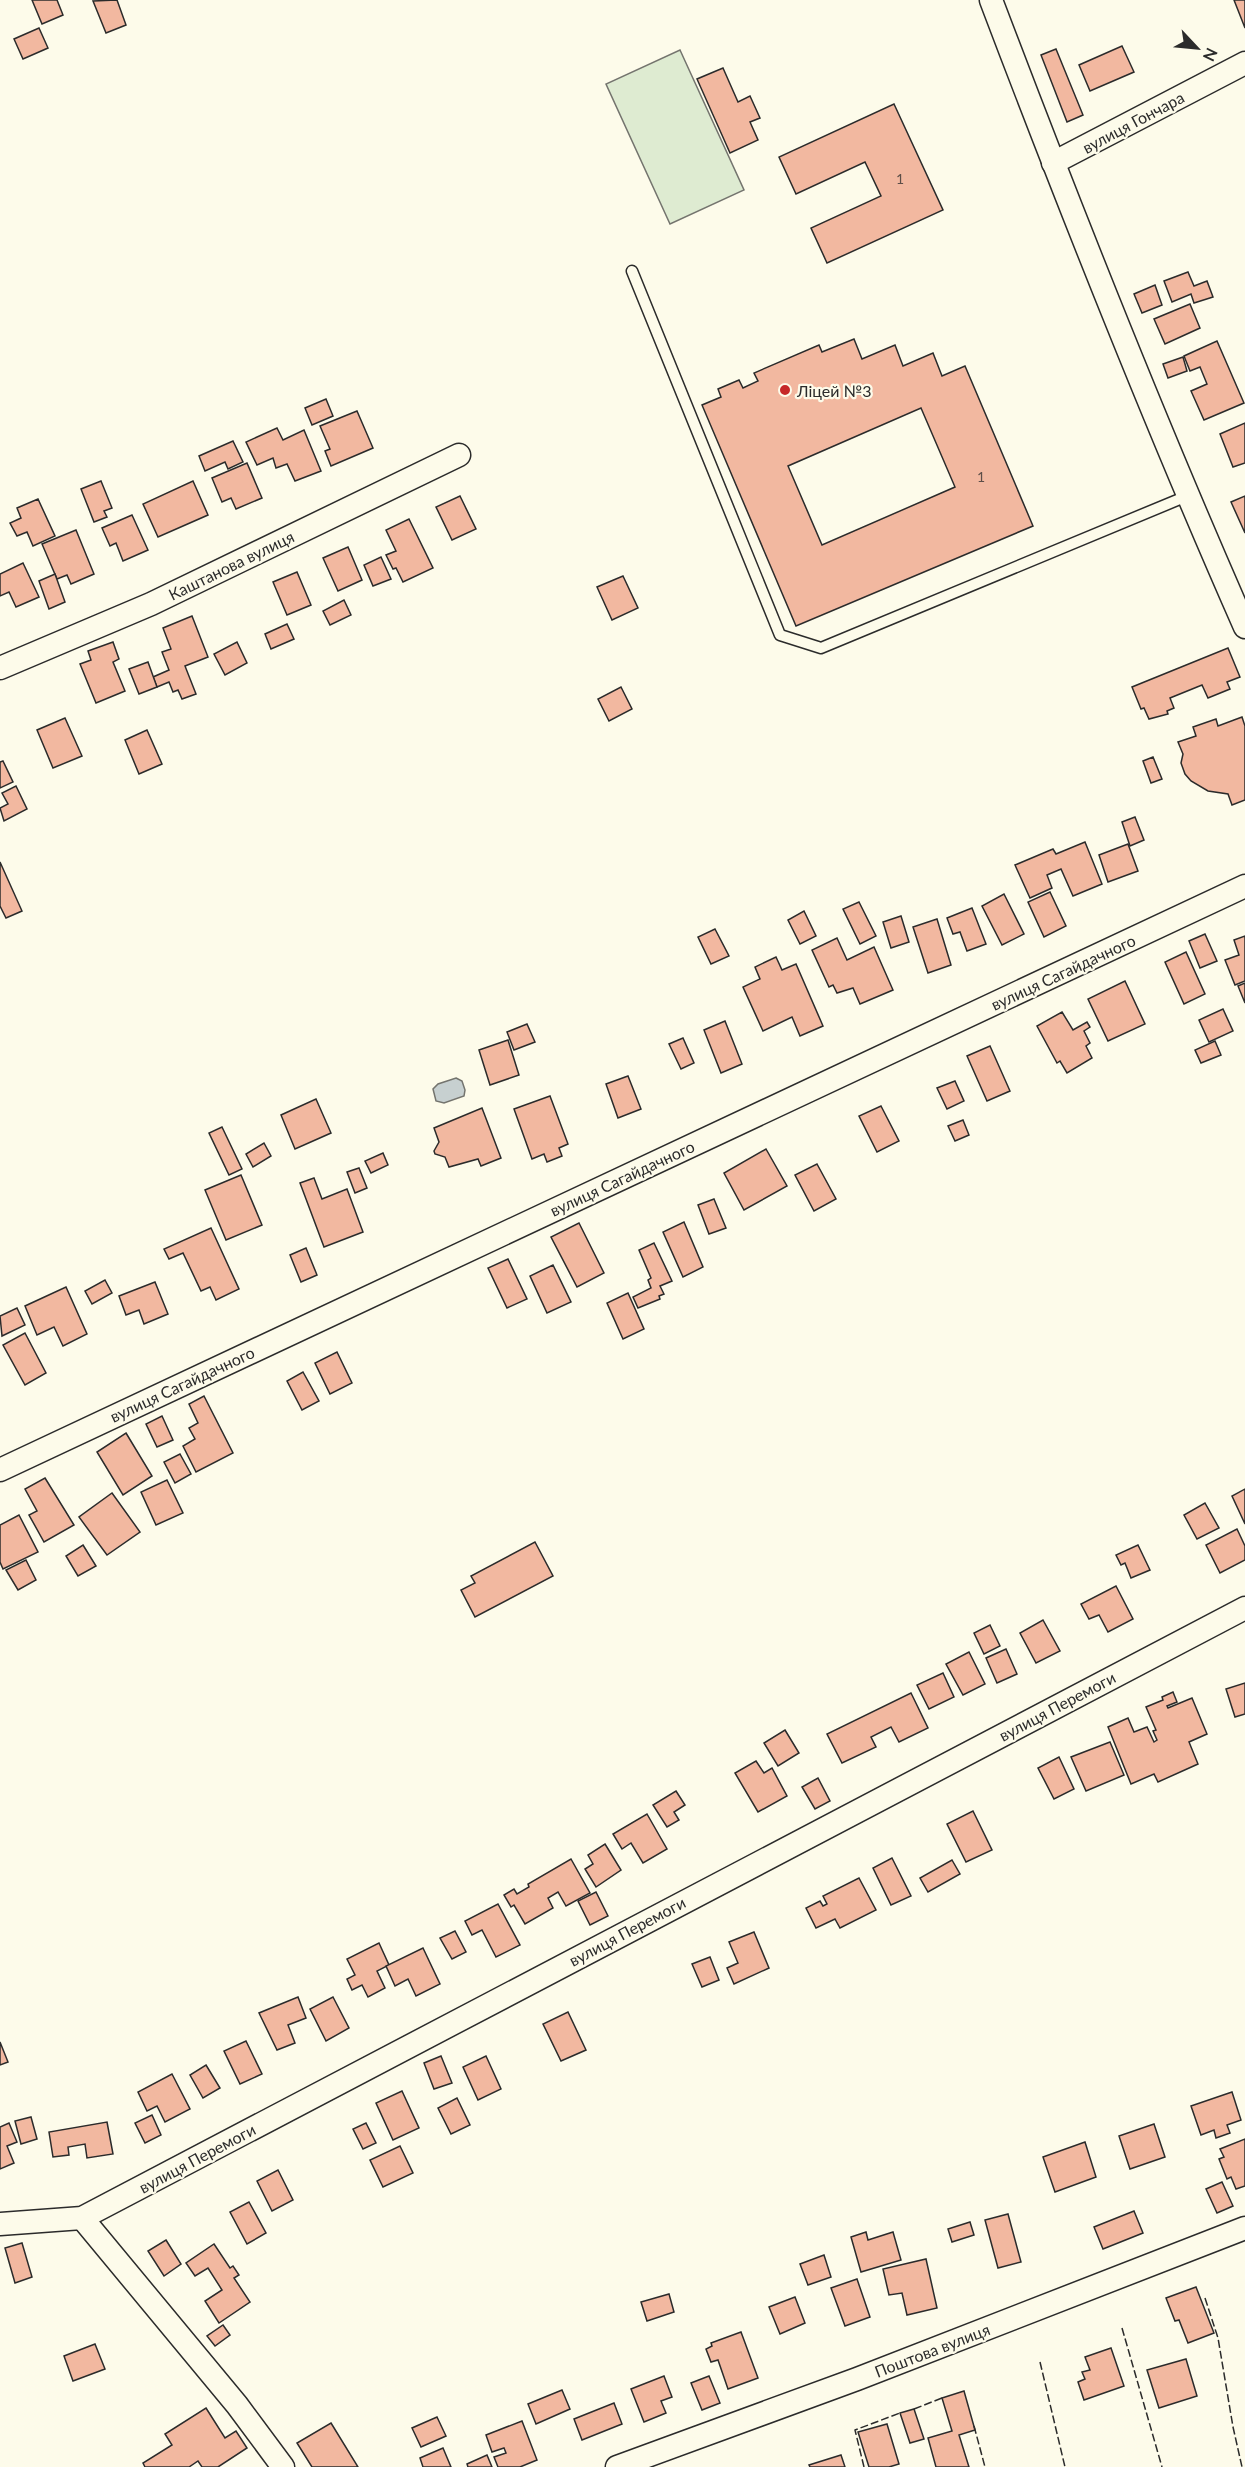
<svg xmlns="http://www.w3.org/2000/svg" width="1245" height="2467" viewBox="0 0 1245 2467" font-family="Lato,sans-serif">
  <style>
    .green { fill: #deebd1; stroke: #74746e; stroke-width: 1.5 }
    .water { fill: #c7d0d0; stroke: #74746e; stroke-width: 1.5 }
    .building { fill: #f2b8a0; stroke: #2b2b2b; stroke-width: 1.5; fill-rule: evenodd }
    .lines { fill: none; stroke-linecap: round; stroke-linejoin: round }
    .lane-casing { stroke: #2b2b2b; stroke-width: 13 }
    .street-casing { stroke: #2b2b2b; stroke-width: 25 }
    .lane { stroke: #fdfbea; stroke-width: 10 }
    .street { stroke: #fdfbea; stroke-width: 22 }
    .fence { stroke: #2b2b2b; stroke-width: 1.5; stroke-dasharray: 8 3; stroke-linecap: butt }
    .poi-dot { fill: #c62828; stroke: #fdfbea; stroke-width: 2 }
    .labels { text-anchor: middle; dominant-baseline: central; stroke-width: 4.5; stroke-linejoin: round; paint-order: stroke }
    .number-label { font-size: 14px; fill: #5d4e48 }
    .street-label { font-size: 16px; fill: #2b2b2b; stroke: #fdfbea }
    .poi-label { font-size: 16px; fill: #2b2b2b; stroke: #fdfbea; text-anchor: start }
  </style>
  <rect width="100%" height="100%" fill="#fdfbea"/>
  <polygon class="green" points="680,50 744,190 670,224 606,84"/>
  <polygon class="water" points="456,1078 462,1081 465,1090 464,1096 444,1103 436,1101 433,1089 438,1084"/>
  <g class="building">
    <polygon points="32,0 57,0 63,15 42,24"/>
    <polygon points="117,0 126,25 106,33 93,1"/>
    <polygon points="1234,0 1245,0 1245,28"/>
    <polygon points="39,28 48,48 23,59 14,39"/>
    <polygon points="1122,46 1134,72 1090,91 1079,65"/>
    <polygon points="1056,49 1083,115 1067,122 1041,55"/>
    <polygon points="723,68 738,102 750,96 760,118 750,122 758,140 730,153 697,79"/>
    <polygon points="894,104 943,210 827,263 811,228 881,196 865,162 796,194 779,157"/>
    <polygon points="1188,272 1194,286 1207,281 1213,297 1194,303 1191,294 1172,302 1164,281"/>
    <polygon points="1155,285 1162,305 1142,313 1134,294"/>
    <polygon points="1190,304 1200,328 1165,344 1154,319"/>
    <path d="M 854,339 L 862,359 L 895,345 L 903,366 L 933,353 L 942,376 L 965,366 L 1033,526 L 796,626 L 702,405 L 721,397 L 718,389 L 739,380 L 743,388 L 758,381 L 754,373 L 819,345 L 822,352 ZM 921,408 L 955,487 L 822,545 L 788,466 Z"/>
    <polygon points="1217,341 1244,403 1204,420 1191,391 1207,384 1200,367 1190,371 1184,356"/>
    <polygon points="1183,357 1187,371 1168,378 1163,364"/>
    <polygon points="326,399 333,416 312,425 305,408"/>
    <polygon points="357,411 373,448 331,466 325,451 330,449 320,426"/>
    <polygon points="1245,423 1245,463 1233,467 1220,434"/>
    <polygon points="277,428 283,440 304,430 321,471 295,481 287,464 276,468 273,458 257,465 246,442"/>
    <polygon points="233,441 243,462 228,469 225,462 205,471 199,456"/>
    <polygon points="247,463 262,498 236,509 231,498 222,502 212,478"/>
    <polygon points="101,481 112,508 104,511 107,517 94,522 81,489"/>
    <polygon points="193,481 208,515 158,537 143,504"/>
    <polygon points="460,496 476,529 452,540 436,507"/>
    <polygon points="1245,496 1245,533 1231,502"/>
    <polygon points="38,499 55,536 33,546 27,532 17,536 10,523 21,518 17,508"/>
    <polygon points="132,515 148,550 123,561 116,543 110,546 102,528"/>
    <polygon points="409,519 433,568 403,582 396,568 393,569 386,555 396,551 386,530"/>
    <polygon points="76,530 94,574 71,584 67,575 57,579 42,544"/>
    <polygon points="348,547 362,580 338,591 323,558"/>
    <polygon points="381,557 391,579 373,586 364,565"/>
    <polygon points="23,563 39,597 16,607 9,592 0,596 0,574"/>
    <polygon points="297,572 311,605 287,615 273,582"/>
    <polygon points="55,574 65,602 49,609 39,581"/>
    <polygon points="623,576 638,608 612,620 597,587"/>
    <polygon points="344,600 351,615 330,625 323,611"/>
    <polygon points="192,616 208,657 185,666 196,694 182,699 178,690 173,692 169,682 157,687 153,677 169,670 162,652 171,649 163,628"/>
    <polygon points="287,624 294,639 271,649 265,634"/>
    <polygon points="113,642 119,659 113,662 125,691 96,703 80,664 91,660 88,651"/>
    <polygon points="237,642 247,663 225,675 214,654"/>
    <polygon points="1228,648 1240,677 1227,682 1230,689 1208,698 1202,685 1170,698 1174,708 1167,711 1168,714 1149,719 1144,708 1141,709 1132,687"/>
    <polygon points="148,662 157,687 139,694 129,669"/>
    <polygon points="621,687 632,709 609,721 598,699"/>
    <polygon points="1242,717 1245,726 1245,800 1232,805 1228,794 1208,791 1191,781 1185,774 1181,763 1183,754 1178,742 1196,736 1193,727 1216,719 1218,726"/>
    <polygon points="65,718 82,756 53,768 37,730"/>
    <polygon points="147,730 162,764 139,774 125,740"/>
    <polygon points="1153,757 1162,779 1151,783 1143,761"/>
    <polygon points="3,761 13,782 0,788 0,762"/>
    <polygon points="16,786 27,809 4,821 0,808 8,804 2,793"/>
    <polygon points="1135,817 1144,840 1130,846 1122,822"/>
    <polygon points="1085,842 1102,884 1073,896 1061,869 1047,875 1052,888 1030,898 1015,865 1053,849 1056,854"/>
    <polygon points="1128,844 1138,871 1108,882 1099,855"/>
    <polygon points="0,862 22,911 6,918 0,906"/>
    <polygon points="1050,892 1066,926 1044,937 1028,902"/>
    <polygon points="1004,894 1024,934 1002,945 982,906"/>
    <polygon points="859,902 876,936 860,944 843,909"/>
    <polygon points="972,908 986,944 967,951 960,932 953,934 947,918"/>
    <polygon points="804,911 816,936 800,944 788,920"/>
    <polygon points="901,916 909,942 891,948 883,922"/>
    <polygon points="937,919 951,965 928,973 913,927"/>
    <polygon points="715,929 729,956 711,964 698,937"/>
    <polygon points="1205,934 1217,961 1200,968 1189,941"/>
    <polygon points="1245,936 1245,981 1235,985 1225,960 1239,955 1234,940"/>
    <polygon points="837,938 847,960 874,947 893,990 860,1004 853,988 837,993 833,985 829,987 812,950"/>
    <polygon points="1186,952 1205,994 1184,1004 1165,962"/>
    <polygon points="776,957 782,970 796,964 823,1026 800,1036 792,1017 763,1031 743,987 760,979 755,967"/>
    <polygon points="1125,981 1145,1024 1108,1041 1088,999"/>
    <polygon points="1245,983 1245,1003 1238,986"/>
    <polygon points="1223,1009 1233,1031 1209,1042 1199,1020"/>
    <polygon points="1062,1012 1073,1030 1087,1022 1090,1027 1084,1031 1090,1043 1086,1046 1092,1058 1067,1073 1060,1061 1057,1063 1037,1026"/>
    <polygon points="725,1021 742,1064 721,1073 704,1030"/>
    <polygon points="527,1024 535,1042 514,1050 507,1032"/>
    <polygon points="683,1038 694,1063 681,1069 669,1044"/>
    <polygon points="508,1040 519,1075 490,1085 479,1050"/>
    <polygon points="1215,1041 1221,1055 1201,1063 1195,1050"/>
    <polygon points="990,1046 1010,1091 987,1101 967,1056"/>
    <polygon points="628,1076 641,1109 618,1118 606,1084"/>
    <polygon points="955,1081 964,1101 947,1109 937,1088"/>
    <polygon points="550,1096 568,1144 559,1148 562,1156 547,1162 544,1154 532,1159 514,1109"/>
    <polygon points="316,1099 331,1133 295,1149 281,1115"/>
    <polygon points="881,1106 899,1141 877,1152 859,1116"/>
    <polygon points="482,1108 501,1158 481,1166 478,1159 449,1167 445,1157 435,1154 434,1151 439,1142 434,1128"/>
    <polygon points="963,1120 969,1135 955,1141 948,1126"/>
    <polygon points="222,1127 242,1169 229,1175 209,1133"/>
    <polygon points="264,1143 271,1156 253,1167 246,1154"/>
    <polygon points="766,1149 787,1186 744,1210 724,1173"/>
    <polygon points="383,1153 388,1165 371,1173 365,1161"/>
    <polygon points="817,1164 836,1199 814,1211 795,1175"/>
    <polygon points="359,1168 367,1188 355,1193 347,1172"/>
    <polygon points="241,1175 262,1225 226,1240 205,1190"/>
    <polygon points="314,1178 322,1199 347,1189 363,1232 324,1247 300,1183"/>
    <polygon points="714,1199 726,1228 709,1234 698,1205"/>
    <polygon points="684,1222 703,1267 683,1277 663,1232"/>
    <polygon points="579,1223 604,1273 577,1287 551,1237"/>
    <polygon points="211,1228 239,1289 216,1300 210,1287 201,1291 183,1253 169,1259 164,1249"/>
    <polygon points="654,1243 672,1281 660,1286 664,1294 659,1296 660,1299 638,1308 633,1297 651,1288 648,1280 651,1278 639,1250"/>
    <polygon points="306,1248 317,1275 301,1282 290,1255"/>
    <polygon points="508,1259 527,1299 507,1308 488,1268"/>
    <polygon points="553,1265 571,1302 547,1313 530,1276"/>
    <polygon points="105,1280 112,1293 92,1304 85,1291"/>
    <polygon points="155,1282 168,1314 144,1324 139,1310 126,1315 119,1296"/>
    <polygon points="66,1287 87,1334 63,1346 54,1327 37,1335 25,1306"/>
    <polygon points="628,1293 644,1329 623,1339 607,1303"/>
    <polygon points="17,1308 25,1325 2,1336 0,1316"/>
    <polygon points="25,1333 46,1373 25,1385 3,1345"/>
    <polygon points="337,1352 352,1383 330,1394 315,1363"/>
    <polygon points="303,1372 319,1401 302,1410 287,1381"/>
    <polygon points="204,1396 233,1453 196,1472 183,1446 195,1439 189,1428 198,1423 189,1404"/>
    <polygon points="162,1416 173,1440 157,1447 146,1424"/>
    <polygon points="126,1433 152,1476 123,1495 97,1452"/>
    <polygon points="180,1454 191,1474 175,1483 164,1462"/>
    <polygon points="45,1478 74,1525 44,1542 29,1515 37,1511 25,1489"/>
    <polygon points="167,1480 183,1513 156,1525 141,1492"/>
    <polygon points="1245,1489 1245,1524 1232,1496"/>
    <polygon points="112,1493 140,1532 107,1555 79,1517"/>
    <polygon points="1205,1503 1219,1528 1197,1539 1184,1515"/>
    <polygon points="19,1515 38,1552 3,1569 0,1562 0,1525"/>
    <polygon points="1237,1529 1245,1546 1245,1560 1220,1573 1206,1545"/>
    <polygon points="535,1542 553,1576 475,1617 461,1590 475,1583 471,1576"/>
    <polygon points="83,1545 96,1566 78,1576 66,1556"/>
    <polygon points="1138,1545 1150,1570 1131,1578 1125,1563 1121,1565 1116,1555"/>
    <polygon points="26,1560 36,1580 18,1590 6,1570"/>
    <polygon points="1116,1586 1133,1619 1108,1632 1099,1615 1089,1619 1081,1604"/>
    <polygon points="1043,1620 1060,1651 1036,1663 1020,1633"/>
    <polygon points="990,1625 1000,1646 984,1654 974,1633"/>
    <polygon points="1006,1649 1017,1674 997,1683 986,1658"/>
    <polygon points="969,1652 985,1684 963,1695 946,1664"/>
    <polygon points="943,1673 954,1697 929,1709 917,1685"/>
    <polygon points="1245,1683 1245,1714 1235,1717 1226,1689"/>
    <polygon points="1173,1692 1177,1702 1167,1706 1168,1708 1192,1698 1207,1734 1189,1742 1198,1764 1158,1782 1154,1774 1131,1784 1108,1727 1128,1718 1134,1732 1147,1727 1154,1742 1157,1740 1153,1731 1156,1730 1146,1707 1163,1700 1162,1697"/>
    <polygon points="911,1693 928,1728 899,1742 891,1727 871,1737 876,1747 842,1763 827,1734"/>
    <polygon points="785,1730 799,1753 778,1766 764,1743"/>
    <polygon points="1110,1742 1124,1775 1086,1791 1071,1757"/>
    <polygon points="1059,1757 1074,1789 1054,1799 1038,1768"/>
    <polygon points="756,1761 764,1773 772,1768 787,1796 758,1812 735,1773"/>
    <polygon points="818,1778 830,1801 815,1809 802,1787"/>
    <polygon points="676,1791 685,1805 674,1812 679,1820 667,1827 653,1805"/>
    <polygon points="973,1811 992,1850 966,1862 947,1824"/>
    <polygon points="647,1814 667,1849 643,1863 631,1843 622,1849 613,1834"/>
    <polygon points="605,1844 621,1870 596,1887 585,1869 593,1864 588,1855"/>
    <polygon points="892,1858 911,1896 891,1905 873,1868"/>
    <polygon points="571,1859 590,1893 566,1906 558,1892 548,1898 553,1908 525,1924 514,1905 511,1907 504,1895 514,1889 517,1894 529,1887 528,1884"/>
    <polygon points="952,1860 960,1874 928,1892 920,1878"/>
    <polygon points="859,1878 876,1910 840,1928 835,1919 816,1928 806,1908 820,1901 823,1906 827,1904 823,1896"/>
    <polygon points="596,1892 608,1916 590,1925 578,1901"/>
    <polygon points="498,1904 520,1945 496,1957 482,1930 472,1935 465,1921"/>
    <polygon points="455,1931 466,1952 452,1959 440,1938"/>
    <polygon points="754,1932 769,1968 734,1984 727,1968 738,1963 729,1942"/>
    <polygon points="379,1943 389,1965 377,1971 385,1988 368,1997 362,1985 352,1990 347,1979 355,1975 347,1959"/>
    <polygon points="423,1948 440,1984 416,1996 408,1979 395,1986 386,1966"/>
    <polygon points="710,1957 719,1980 702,1987 692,1964"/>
    <polygon points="298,1997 306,2018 288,2025 295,2043 277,2050 259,2013"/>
    <polygon points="333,1997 349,2028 326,2041 310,2009"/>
    <polygon points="568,2012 586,2050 561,2061 543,2024"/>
    <polygon points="246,2041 262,2074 240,2084 224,2051"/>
    <polygon points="0,2042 8,2062 0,2065"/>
    <polygon points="441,2056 452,2083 434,2089 424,2063"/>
    <polygon points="486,2056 501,2089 478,2100 463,2067"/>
    <polygon points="206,2065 220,2088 203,2098 190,2075"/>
    <polygon points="172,2074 190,2109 165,2122 157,2106 147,2111 138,2092"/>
    <polygon points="402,2091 419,2128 393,2140 376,2103"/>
    <polygon points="1232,2092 1241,2120 1227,2125 1230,2133 1216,2138 1214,2130 1201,2135 1191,2106"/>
    <polygon points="457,2098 470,2125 451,2134 438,2108"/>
    <polygon points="152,2115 161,2135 145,2143 135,2123"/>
    <polygon points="31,2117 37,2139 21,2144 15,2121"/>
    <polygon points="107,2122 113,2154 87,2158 85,2144 68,2147 69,2155 53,2157 49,2132"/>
    <polygon points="9,2123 17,2142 7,2146 14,2163 0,2169 0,2127"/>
    <polygon points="366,2123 376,2143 363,2149 353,2129"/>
    <polygon points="1154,2124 1165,2157 1130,2169 1119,2136"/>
    <polygon points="1245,2139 1245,2186 1236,2189 1231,2177 1227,2179 1219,2159 1224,2157 1220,2149"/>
    <polygon points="1085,2142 1096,2177 1055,2192 1043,2157"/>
    <polygon points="400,2146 413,2173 383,2187 370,2160"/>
    <polygon points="278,2170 293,2200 272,2211 257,2181"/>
    <polygon points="1222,2182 1233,2206 1217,2213 1206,2189"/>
    <polygon points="249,2202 266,2233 247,2244 230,2212"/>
    <polygon points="1134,2211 1143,2233 1103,2249 1094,2227"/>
    <polygon points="1008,2214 1021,2262 998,2268 985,2220"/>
    <polygon points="970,2222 974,2235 952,2242 948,2229"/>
    <polygon points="866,2232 868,2240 893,2232 901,2260 861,2272 851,2237"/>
    <polygon points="166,2240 181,2264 164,2276 148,2251"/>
    <polygon points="22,2243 32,2277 15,2283 5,2248"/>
    <polygon points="214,2244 230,2268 233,2266 239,2275 234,2278 250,2302 219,2323 205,2301 222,2290 208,2268 195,2276 186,2263"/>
    <polygon points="824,2255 831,2277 808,2285 800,2264"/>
    <polygon points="926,2259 937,2308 907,2315 902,2293 889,2295 883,2269"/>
    <polygon points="857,2279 870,2317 845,2326 831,2288"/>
    <polygon points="1196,2287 1214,2333 1188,2343 1179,2320 1175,2321 1166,2298"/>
    <polygon points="669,2294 674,2312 647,2321 641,2302"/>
    <polygon points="795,2297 805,2323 780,2334 769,2307"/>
    <polygon points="223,2325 230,2335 215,2346 207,2336"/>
    <polygon points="741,2332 758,2378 728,2389 718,2360 711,2362 706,2349 712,2346 711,2343"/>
    <polygon points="95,2344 105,2369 73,2381 64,2356"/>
    <polygon points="1111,2348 1124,2386 1084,2400 1078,2382 1085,2379 1082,2372 1090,2370 1085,2357"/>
    <polygon points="1186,2359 1197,2396 1159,2408 1147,2370"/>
    <polygon points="664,2376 672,2397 661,2401 666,2413 644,2422 631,2389"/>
    <polygon points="709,2376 720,2403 702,2410 691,2383"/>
    <polygon points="562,2390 570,2409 536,2424 528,2404"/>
    <polygon points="964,2391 975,2430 959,2435 969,2467 936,2467 928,2438 952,2431 942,2398"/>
    <polygon points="614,2403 622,2424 582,2440 574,2419"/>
    <polygon points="206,2408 225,2438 236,2431 247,2448 218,2467 202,2467 198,2461 189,2467 145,2467 143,2463 172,2445 165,2434"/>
    <polygon points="914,2409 924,2439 910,2443 900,2413"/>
    <polygon points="437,2417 446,2436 421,2447 412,2428"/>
    <polygon points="522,2421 537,2460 520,2467 498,2467 494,2457 506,2453 504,2448 492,2452 486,2435"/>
    <polygon points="331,2423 358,2467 312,2467 297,2443"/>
    <polygon points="887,2424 899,2464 889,2467 869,2467 858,2432"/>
    <polygon points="443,2448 451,2467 423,2467 420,2458"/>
    <polygon points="487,2455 492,2467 468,2467 467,2464"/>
    <polygon points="841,2455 845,2467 810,2467 809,2465"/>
  </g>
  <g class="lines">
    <g class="lane-casing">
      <polyline id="lane" points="632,271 780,635 821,648 1187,496"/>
    </g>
    <g class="street-casing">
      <g id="street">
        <path d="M 991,0 C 1071,211 1154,421 1245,627"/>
        <polyline points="1053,163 1245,63"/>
        <polyline points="0,668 151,604 459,455"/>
        <polyline points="0,1470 1245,886"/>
        <polyline points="82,2218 237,2405 283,2467"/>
        <polyline points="0,2224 82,2218 1245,1608"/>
        <polyline points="617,2467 857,2379 1245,2228"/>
      </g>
    </g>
    <use href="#lane" class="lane"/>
    <use href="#street" class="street"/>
    <g class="fence">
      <polyline points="1205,2298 1218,2338 1233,2427 1242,2467"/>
      <polyline points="1122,2328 1162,2467"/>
      <polyline points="1040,2362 1065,2467"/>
      <polyline points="914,2409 942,2398"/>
      <polyline points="974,2426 985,2467"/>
      <polyline points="864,2467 855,2430 900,2413"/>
    </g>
  </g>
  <circle class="poi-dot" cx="785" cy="390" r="6"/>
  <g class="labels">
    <g class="number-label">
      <text x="900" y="178">1</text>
      <text x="981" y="476">1</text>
    </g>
    <g class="street-label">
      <text transform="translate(1133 122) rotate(-28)">вулиця Гончара</text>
      <text transform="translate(231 565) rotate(-26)">Каштанова вулиця</text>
      <text transform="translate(1063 972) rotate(-25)">вулиця Сагайдачного</text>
      <text transform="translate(622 1178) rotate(-25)">вулиця Сагайдачного</text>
      <text transform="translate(182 1384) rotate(-25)">вулиця Сагайдачного</text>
      <text transform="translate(1057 1706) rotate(-28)">вулиця Перемоги</text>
      <text transform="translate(627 1931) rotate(-28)">вулиця Перемоги</text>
      <text transform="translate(197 2158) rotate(-28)">вулиця Перемоги</text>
      <text transform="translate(932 2350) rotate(-21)">Поштова вулиця</text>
    </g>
    <g class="poi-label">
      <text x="797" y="390">Ліцей №3</text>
    </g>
  </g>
  <g transform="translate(1197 48) rotate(116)" stroke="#fdfbea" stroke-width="4.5" paint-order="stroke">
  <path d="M0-4.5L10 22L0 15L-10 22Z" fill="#2b2b2b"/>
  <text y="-9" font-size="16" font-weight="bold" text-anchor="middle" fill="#2b2b2b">N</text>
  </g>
</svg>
